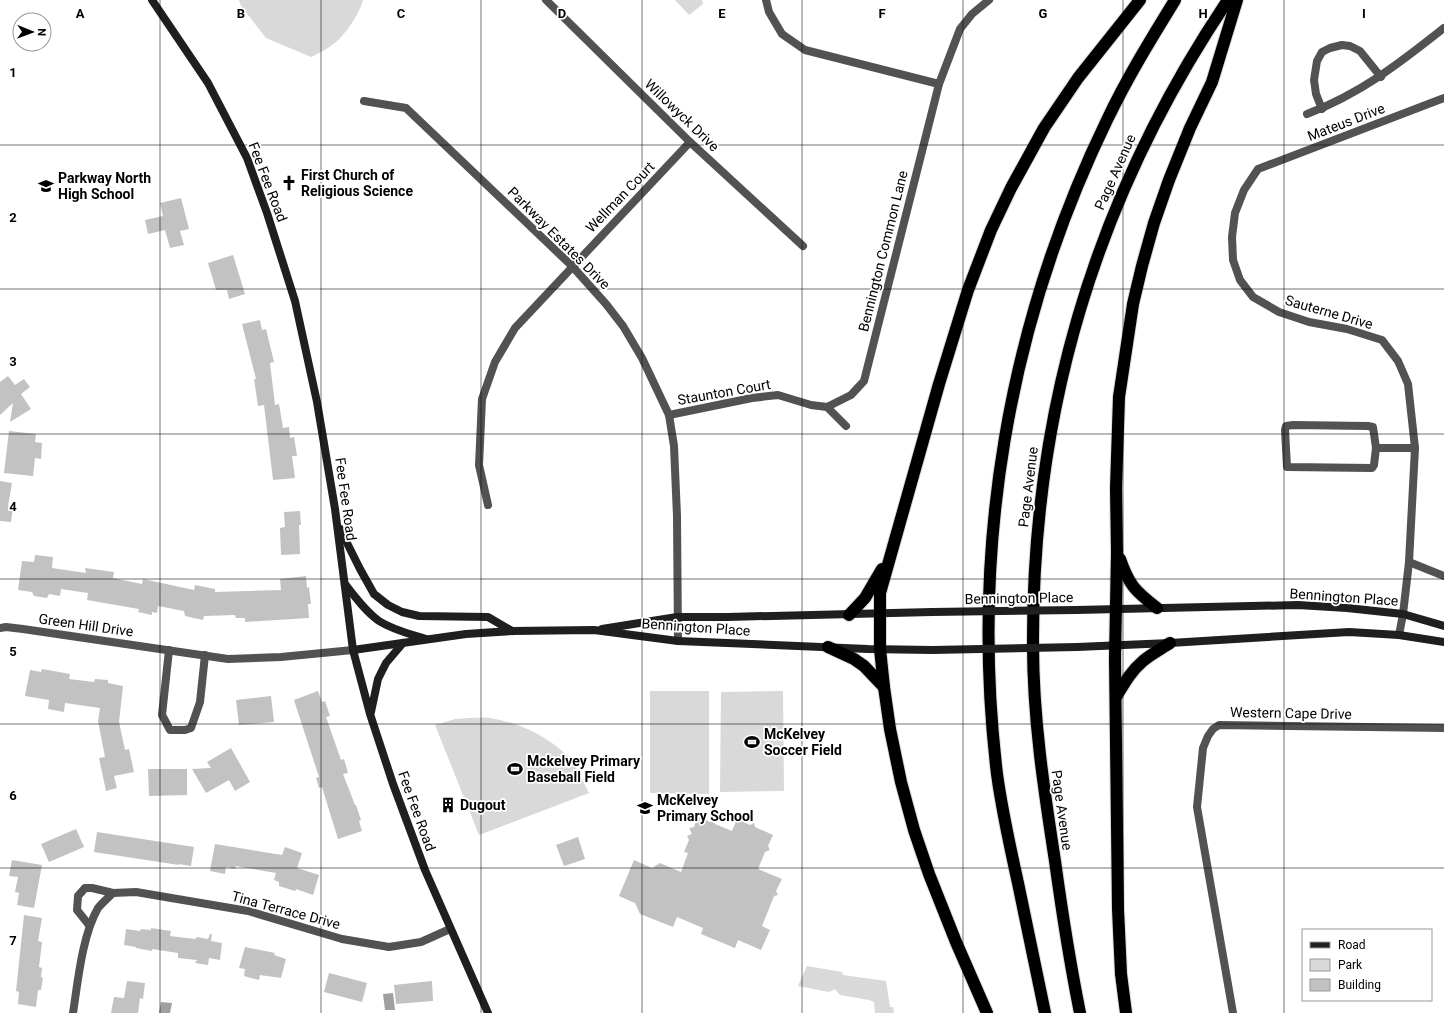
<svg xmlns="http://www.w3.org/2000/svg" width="1444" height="1013" viewBox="0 0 1444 1013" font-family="Roboto,sans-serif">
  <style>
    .green { fill: #d9d9d9 }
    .water { fill: #a0a0a0 }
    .building { fill: #c2c2c2 }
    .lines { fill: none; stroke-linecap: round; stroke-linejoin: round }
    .highway-casing { stroke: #dbdbdb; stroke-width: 14 }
    .street { stroke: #525252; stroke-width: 8 }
    .secondary { stroke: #1f1f1f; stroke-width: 8 }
    .highway { stroke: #000; stroke-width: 12 }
    .secondary-bridge { stroke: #1f1f1f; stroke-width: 8 }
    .grid { fill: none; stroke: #000; stroke-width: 1; stroke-opacity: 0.55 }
    .labels { text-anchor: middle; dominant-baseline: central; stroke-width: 3.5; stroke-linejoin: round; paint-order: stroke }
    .street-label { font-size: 14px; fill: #000; stroke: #fff }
    .poi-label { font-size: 14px; font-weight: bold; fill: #000; stroke: #fff; text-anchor: start }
    .grid-label { font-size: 13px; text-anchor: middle; font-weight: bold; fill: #000; stroke: #fff; stroke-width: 3.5; stroke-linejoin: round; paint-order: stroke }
  </style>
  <rect width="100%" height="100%" fill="#fff"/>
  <g class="green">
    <path d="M 239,0 L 363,0 C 360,13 346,33 336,42 C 329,48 320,53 311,57 L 266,38 L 241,6 Z"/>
    <polygon points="675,0 702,0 703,4 689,15"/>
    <polygon points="650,691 709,691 709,794 650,793"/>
    <polygon points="783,691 784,791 720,792 721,692"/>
    <path d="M 469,718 C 476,718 483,717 490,718 C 520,723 551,737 571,760 C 578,769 583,782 589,793 L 479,835 L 435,725 L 455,719 Z"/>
    <polygon points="807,966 842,972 843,975 886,981 890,1007 893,1007 894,1013 875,1013 874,1002 869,1000 840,995 835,989 829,992 798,986"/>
  </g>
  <g class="water">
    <polygon points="393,993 395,1010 385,1010 383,994"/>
    <polygon points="161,1002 172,1003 170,1013 159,1013"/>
  </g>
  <g class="building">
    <polygon points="181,198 189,229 180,231 184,245 170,248 165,230 148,234 145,220 163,216 160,203"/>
    <polygon points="233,255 245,294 229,299 227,290 216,290 208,263"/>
    <polygon points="260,320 262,330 266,329 274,362 270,363 275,405 279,404 283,428 289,427 290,438 294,437 297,456 292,456 295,478 273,480 264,405 258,406 254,379 256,379 242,324"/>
    <polygon points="8,376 15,385 24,379 30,387 21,394 31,409 10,422 13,403 0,415 0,382"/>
    <polygon points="9,431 36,434 35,442 42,443 41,459 35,458 33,476 4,473"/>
    <polygon points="0,481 12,483 8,506 13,507 11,522 0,521"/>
    <polygon points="300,511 301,525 299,525 300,554 281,555 280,528 285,527 284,512"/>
    <polygon points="35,555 53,557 52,568 86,573 85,568 114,572 113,578 142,584 143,579 194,590 195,585 215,589 215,592 281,590 280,579 306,576 307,588 309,587 311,604 308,604 309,618 245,622 245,618 236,618 235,615 204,616 203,620 185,616 184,611 158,606 157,613 152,612 152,615 138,612 139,609 87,600 88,593 61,589 60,596 49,594 47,598 34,596 32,592 18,590 22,561 34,562"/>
    <polygon points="42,669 70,674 69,679 94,682 95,679 108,680 108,683 123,686 119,722 125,750 129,749 134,772 114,776 117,788 106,791 99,758 105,757 98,721 100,708 65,703 64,712 48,709 49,700 25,696 30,670 41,672"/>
    <polygon points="318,691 322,702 325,701 330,716 326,717 341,760 344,759 348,773 343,774 355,805 356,805 361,820 359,821 362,831 338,839 322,787 319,788 316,778 319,777 294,700"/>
    <polygon points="271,696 274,722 239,725 236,700"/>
    <polygon points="231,748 250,782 235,791 229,780 206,793 192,769 211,768 207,762"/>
    <polygon points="148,769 187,769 187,795 149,796"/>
    <polygon points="698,816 710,822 714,820 715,824 732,831 737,819 750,825 754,823 755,827 773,835 768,846 770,850 765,852 758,869 782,879 776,891 778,895 774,896 762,926 770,930 761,950 738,940 735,948 701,934 703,928 677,917 673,927 640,914 635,903 619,896 634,860 652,868 660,863 681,872 688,853 684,852 689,840 687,836 692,834 689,828 694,827"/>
    <polygon points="76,829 84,847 49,862 41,844"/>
    <polygon points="97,832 194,847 191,866 179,864 179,865 94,852"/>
    <polygon points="578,837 585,859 564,866 556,845"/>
    <polygon points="215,844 282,855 285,847 302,853 297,868 319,875 313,895 296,889 295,891 279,886 279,882 274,880 276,873 236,866 235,869 226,867 225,874 210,871"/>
    <polygon points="12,860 42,865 34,908 17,905 19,893 15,892 18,877 9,876"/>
    <polygon points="24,915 42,918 38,941 42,942 39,967 42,968 41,977 43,978 41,990 38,990 36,1007 18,1004 19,992 16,991"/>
    <polygon points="151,928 171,931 170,936 195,939 197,937 208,939 210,934 212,934 211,941 222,943 220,960 209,958 208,965 195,963 197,960 178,958 178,953 152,949 152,951 136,948 136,947 124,945 126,929 140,931 141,929 151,930"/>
    <polygon points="245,947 275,953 274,955 286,959 281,978 260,975 259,980 244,976 245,969 239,968"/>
    <polygon points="329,973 367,983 362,1002 324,992"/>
    <polygon points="127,981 145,983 143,999 140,998 138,1013 111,1013 114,997 124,998"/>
    <polygon points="432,981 433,1001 396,1004 394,985"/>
  </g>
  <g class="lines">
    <g class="highway-casing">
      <g id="highway">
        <path d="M 1120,559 C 1129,585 1135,591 1157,608"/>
        <polyline points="849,615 865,598 882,569"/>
        <polyline points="828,647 854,659 864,666 884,687"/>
        <path d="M 1116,697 C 1124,684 1131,671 1143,661 C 1151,654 1161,649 1170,643"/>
        <polyline points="987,1013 956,942 929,874 914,830 901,782 890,729 884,687 880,649 880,593 939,384 968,290 991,230 1011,188 1044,128 1078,78 1140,0"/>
        <path d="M 1045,1013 C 1036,970 1027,926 1018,883 C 1010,847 1002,811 997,774 C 970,549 1008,324 1107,120 C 1127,78 1151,39 1175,0"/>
        <path d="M 1080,1013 C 1070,963 1062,912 1055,861 C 1044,790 1033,718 1033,645 C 1032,409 1096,196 1228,0"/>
        <polyline points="1126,1013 1121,974 1118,909 1115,659 1117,552 1116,488 1119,397 1133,304 1142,266 1154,223 1169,180 1190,128 1212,82 1237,0"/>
      </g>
    </g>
    <g class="street">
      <polyline points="546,0 690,142 803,246"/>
      <polyline points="766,0 769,12 782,34 805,50 939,84 960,29 972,14 989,0"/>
      <polyline points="364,101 406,108 572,266 606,304 623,326 642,358 669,415 674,446 677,516 678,641"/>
      <polyline points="1322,109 1316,94 1314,80 1317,61 1322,52 1330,48 1342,45 1350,46 1360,51 1381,77"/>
      <path d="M 1307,114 C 1360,94 1400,63 1444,28"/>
      <polyline points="827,407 851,395 864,381 939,84"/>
      <polyline points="669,415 752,398 778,395 811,405 827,407 846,426"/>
      <polyline points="1376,448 1374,465 1372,468 1287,467 1285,430 1286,426 1293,425 1368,426 1373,427 1376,448 1415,448"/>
      <polyline points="488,505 479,465 482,399 495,362 515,328 690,142"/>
      <polyline points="1409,562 1444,576"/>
      <polyline points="0,628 6,627 23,629 228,659 281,657 353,650"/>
      <polyline points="1399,635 1403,614 1409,562 1415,448 1408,384 1398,361 1382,340 1347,329 1309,322 1279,312 1253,297 1240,280 1233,260 1232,237 1235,213 1244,190 1258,169 1444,98"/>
      <polyline points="169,650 162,715 170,730 185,730 191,728 200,702 205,655"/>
      <polyline points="89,925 77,910 78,896 85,888 92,888 113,893"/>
      <path d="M 73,1013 C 78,981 82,936 98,908 C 102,903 108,898 113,893 L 136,892 L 248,911 L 342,939 L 389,947 L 421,942 L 450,929"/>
      <polyline points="1233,1013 1197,807 1203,748 1208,736 1213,729 1219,725 1444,728"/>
    </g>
    <g class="secondary">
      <polyline points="152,0 208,83 247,158 267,213 295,301 317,402 335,509 353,650 370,714 393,784 425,870 488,1013"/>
      <polyline points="340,529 360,569 374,594 388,605 402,612 419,616 488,617 512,631"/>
      <path d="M 345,584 C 355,597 366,612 379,621 C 393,630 410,634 426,639"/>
      <polyline points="1076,610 1298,605 1347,608 1403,614 1444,626"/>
      <polyline points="602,629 677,617 727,617 932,612"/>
      <polyline points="1077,647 1170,643 1349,632 1399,635 1444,642"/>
      <polyline points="353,650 466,634 512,631 594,630 678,641 868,649 932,650"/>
      <polyline points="371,712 378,679 386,663 403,643"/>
    </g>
    <use href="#highway" class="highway"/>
    <g class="secondary-bridge">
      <polyline points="932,612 1076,610"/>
      <polyline points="932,650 1077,647"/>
    </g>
  </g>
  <path class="grid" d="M 160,0 L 160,1013M 321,0 L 321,1013M 481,0 L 481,1013M 642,0 L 642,1013M 802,0 L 802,1013M 963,0 L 963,1013M 1123,0 L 1123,1013M 1284,0 L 1284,1013M 0,145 L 1444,145M 0,289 L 1444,289M 0,434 L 1444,434M 0,579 L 1444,579M 0,724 L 1444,724M 0,868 L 1444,868"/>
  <defs>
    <g id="church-bare" transform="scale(1.2)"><path d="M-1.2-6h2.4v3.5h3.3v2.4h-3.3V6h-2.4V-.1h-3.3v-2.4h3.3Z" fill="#000" stroke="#fff" stroke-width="2.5" paint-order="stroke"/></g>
    <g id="school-bare" transform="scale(1.2)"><path d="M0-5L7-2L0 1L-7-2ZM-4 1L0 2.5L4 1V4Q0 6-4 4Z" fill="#000" stroke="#fff" stroke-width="2.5" paint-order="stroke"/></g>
    <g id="stadium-bare" transform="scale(1.2)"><path d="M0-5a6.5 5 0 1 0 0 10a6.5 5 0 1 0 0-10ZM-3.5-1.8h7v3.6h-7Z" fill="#000" stroke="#fff" stroke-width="2.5" paint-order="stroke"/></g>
    <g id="building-bare" transform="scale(1.2)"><path d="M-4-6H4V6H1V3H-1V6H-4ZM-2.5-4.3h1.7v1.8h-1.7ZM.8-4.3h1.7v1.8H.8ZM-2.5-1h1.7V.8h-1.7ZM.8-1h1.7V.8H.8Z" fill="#000" stroke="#fff" stroke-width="2.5" paint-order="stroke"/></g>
  </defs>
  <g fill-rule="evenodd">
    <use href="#church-bare" x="289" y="183"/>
    <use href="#school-bare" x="46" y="186"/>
    <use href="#stadium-bare" x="752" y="742"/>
    <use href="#stadium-bare" x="515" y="769"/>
    <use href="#building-bare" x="448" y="805"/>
    <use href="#school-bare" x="645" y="808"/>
  </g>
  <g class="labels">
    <g class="street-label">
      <text transform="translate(682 115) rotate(44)">Willowyck Drive</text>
      <text transform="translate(1346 122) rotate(-21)">Mateus Drive</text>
      <text transform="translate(1115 172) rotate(-66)">Page Avenue</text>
      <text transform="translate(268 182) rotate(69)">Fee Fee Road</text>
      <text transform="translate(620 197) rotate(-46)">Wellman Court</text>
      <text transform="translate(559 238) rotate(45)">Parkway Estates Drive</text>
      <text transform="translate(883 251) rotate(-76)">Bennington Common Lane</text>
      <text transform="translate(1329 312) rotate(16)">Sauterne Drive</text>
      <text transform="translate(724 392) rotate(-10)">Staunton Court</text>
      <text transform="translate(1028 487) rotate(-83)">Page Avenue</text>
      <text transform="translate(346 499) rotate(82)">Fee Fee Road</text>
      <text transform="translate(1344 597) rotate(4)">Bennington Place</text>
      <text transform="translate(1019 598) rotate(-1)">Bennington Place</text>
      <text transform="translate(86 625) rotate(8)">Green Hill Drive</text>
      <text transform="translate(696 627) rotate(4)">Bennington Place</text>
      <text transform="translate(1291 713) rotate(1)">Western Cape Drive</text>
      <text transform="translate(1062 810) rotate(82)">Page Avenue</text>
      <text transform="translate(417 811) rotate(70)">Fee Fee Road</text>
      <text transform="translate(286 910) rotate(15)">Tina Terrace Drive</text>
    </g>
    <g class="poi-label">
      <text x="301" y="175">First Church of<tspan x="301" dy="16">Religious Science</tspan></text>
      <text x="58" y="178">Parkway North<tspan x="58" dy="16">High School</tspan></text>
      <text x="764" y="734">McKelvey<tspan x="764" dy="16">Soccer Field</tspan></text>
      <text x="527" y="761">Mckelvey Primary<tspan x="527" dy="16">Baseball Field</tspan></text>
      <text x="657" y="800">McKelvey<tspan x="657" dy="16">Primary School</tspan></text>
      <text x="460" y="805">Dugout</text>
    </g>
  </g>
  <g class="grid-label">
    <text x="80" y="18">A</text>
    <text x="241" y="18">B</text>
    <text x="401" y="18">C</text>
    <text x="562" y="18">D</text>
    <text x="722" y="18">E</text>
    <text x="882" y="18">F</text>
    <text x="1043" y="18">G</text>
    <text x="1203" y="18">H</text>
    <text x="1364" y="18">I</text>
    <text x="13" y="77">1</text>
    <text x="13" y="222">2</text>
    <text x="13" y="366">3</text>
    <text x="13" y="511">4</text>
    <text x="13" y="656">5</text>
    <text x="13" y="800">6</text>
    <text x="13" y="945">7</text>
  </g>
  <rect x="1302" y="929" width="130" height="72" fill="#ffffff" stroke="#999999"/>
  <rect x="1310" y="942" width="20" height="6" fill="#1f1f1f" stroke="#999999"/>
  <text x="1338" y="949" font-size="12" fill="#000000">Road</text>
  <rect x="1310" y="959" width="20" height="12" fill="#d9d9d9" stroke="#999999"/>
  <text x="1338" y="969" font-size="12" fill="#000000">Park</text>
  <rect x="1310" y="979" width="20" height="12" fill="#c2c2c2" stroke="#999999"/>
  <text x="1338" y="989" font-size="12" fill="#000000">Building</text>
  <g transform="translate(32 32) rotate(91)"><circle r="19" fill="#ffffff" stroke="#999999"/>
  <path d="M0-3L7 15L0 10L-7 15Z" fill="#000000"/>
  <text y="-6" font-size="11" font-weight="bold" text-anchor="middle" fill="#000000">N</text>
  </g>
</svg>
